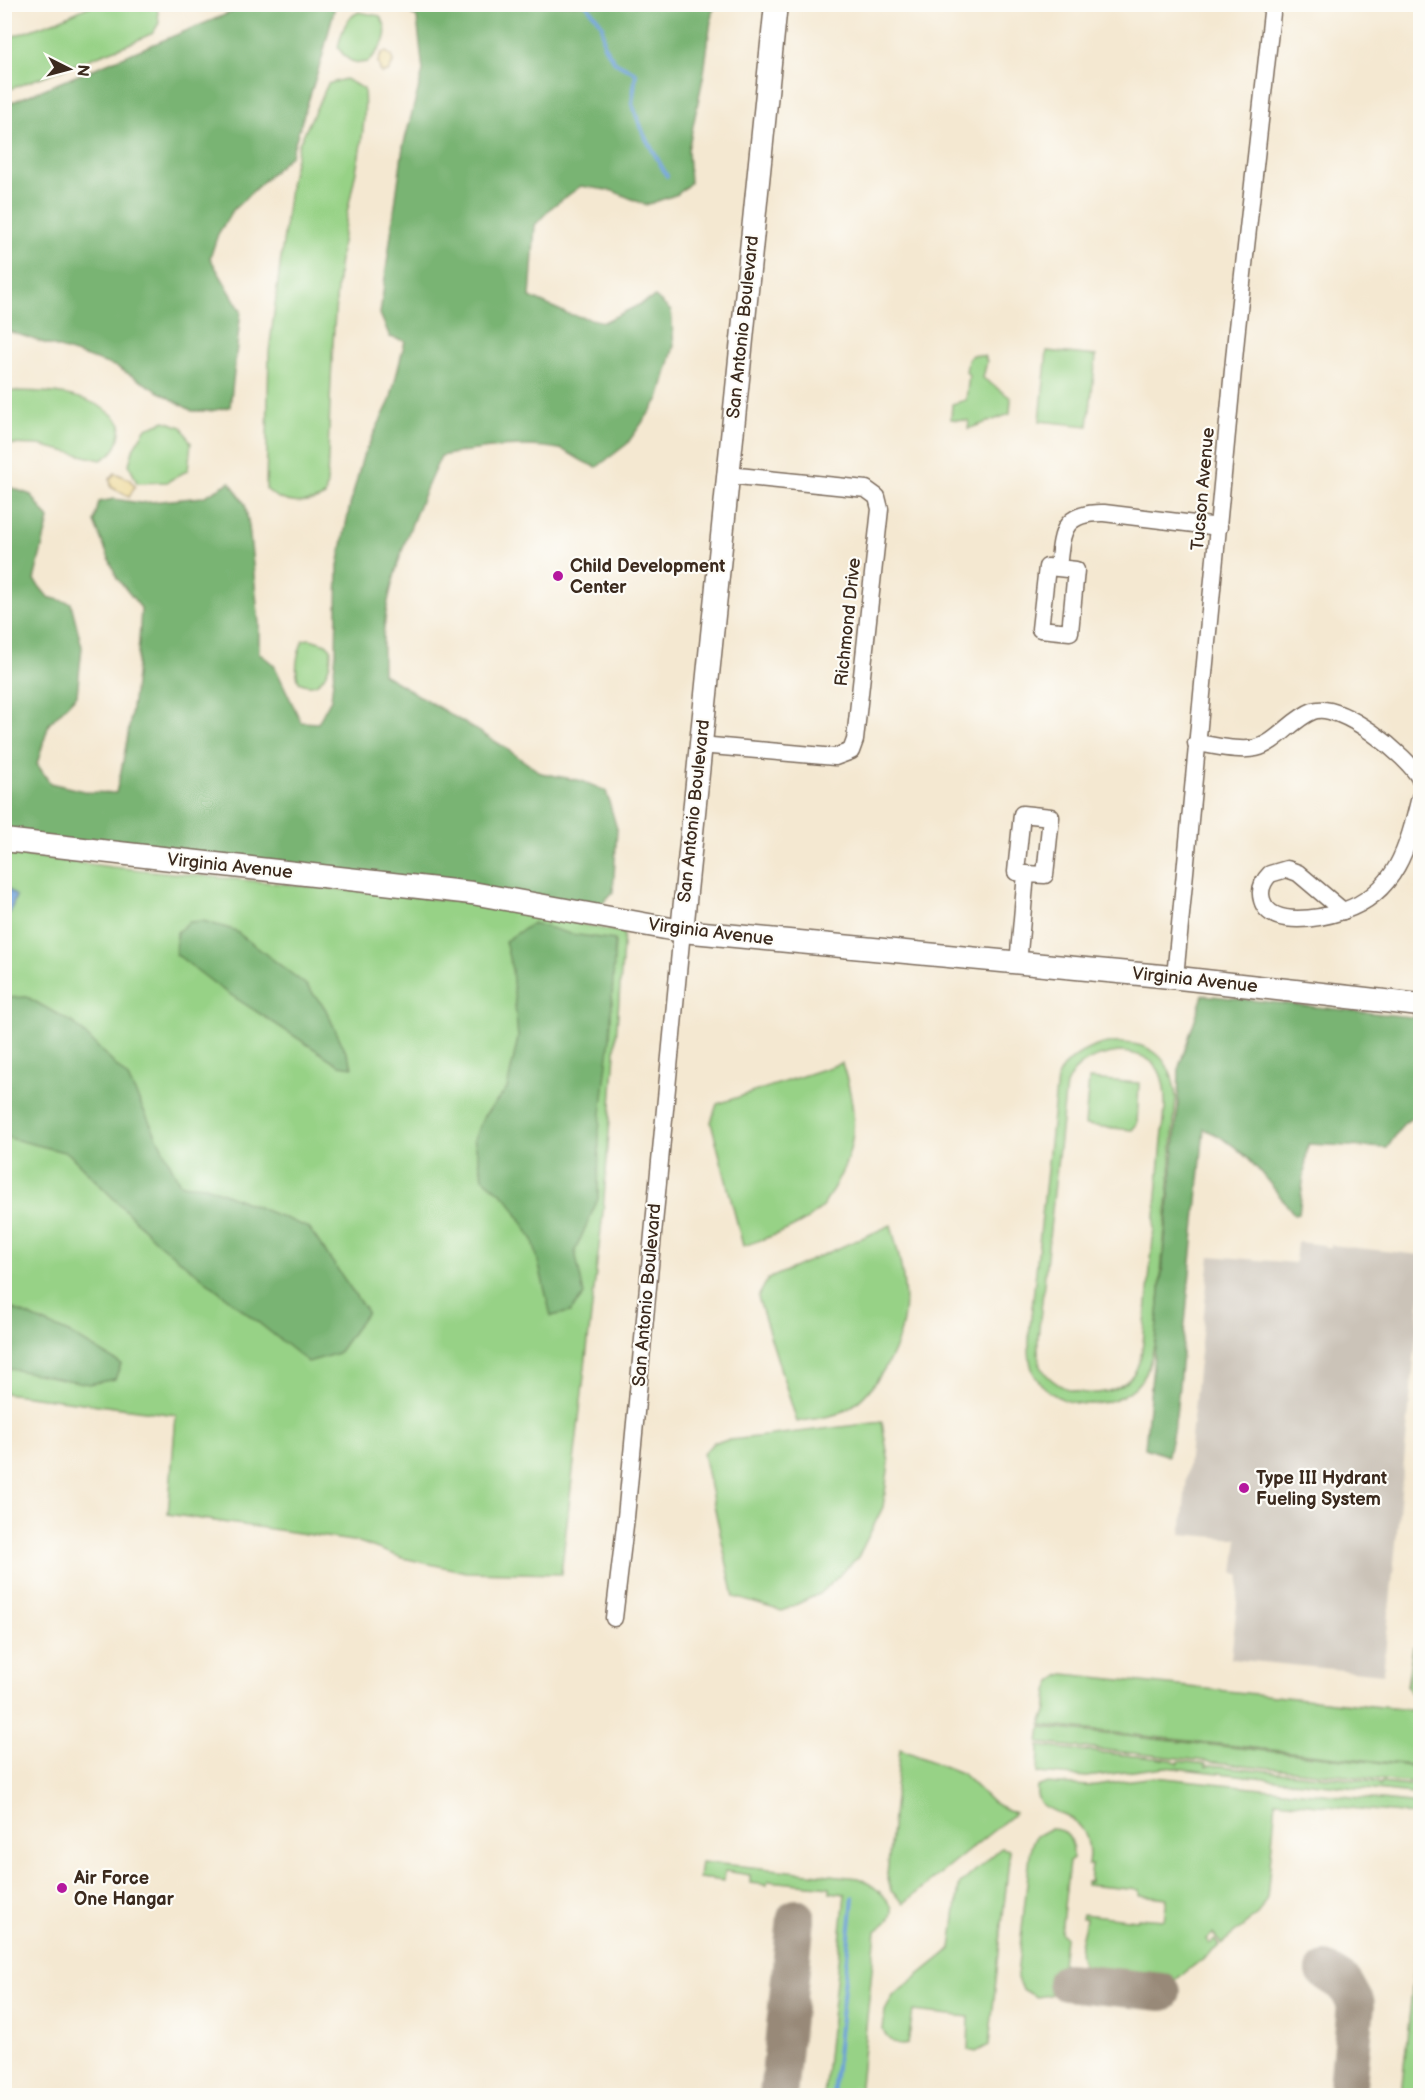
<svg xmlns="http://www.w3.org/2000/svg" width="1425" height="2100" viewBox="0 0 1425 2100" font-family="'Balsamiq Sans',sans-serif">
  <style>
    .industrial { fill: #cbc3b8 }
    .green { fill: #97d286; stroke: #697e52; stroke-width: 1.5; fill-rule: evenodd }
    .forest { fill: #79b473; stroke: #5a6f48; stroke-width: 1.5 }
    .sand { fill: #eeda9e; stroke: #94825e; stroke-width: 1.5 }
    .water { fill: #6ca0d8; stroke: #54657b; stroke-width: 1.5 }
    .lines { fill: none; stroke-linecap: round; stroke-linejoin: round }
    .stream { stroke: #6ca0d8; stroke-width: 4 }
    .taxiway { stroke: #988978; stroke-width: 38 }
    .street-casing { stroke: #7c6c5d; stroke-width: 19 }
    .secondary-casing { stroke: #7c6c5d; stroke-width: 25 }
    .street { stroke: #fff; stroke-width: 16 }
    .secondary { stroke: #fff; stroke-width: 22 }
    .poi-dot { fill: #b5179e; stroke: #fdfcf7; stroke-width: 2 }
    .labels { text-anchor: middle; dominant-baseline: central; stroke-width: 4.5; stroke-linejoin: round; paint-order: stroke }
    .street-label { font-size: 18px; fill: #3b2a1e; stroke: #fdfcf7 }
    .poi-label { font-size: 18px; font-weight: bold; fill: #3b2a1e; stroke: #fdfcf7; text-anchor: start }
  </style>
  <rect width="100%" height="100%" fill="#fdfcf7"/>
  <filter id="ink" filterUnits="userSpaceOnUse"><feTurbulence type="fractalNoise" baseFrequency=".0167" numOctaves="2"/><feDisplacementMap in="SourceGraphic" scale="12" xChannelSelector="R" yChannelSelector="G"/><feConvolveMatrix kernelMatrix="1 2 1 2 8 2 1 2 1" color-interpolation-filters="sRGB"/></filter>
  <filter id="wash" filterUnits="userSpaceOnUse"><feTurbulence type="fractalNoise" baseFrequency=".008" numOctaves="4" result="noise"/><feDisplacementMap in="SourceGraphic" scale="24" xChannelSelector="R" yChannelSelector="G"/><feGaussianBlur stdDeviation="1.35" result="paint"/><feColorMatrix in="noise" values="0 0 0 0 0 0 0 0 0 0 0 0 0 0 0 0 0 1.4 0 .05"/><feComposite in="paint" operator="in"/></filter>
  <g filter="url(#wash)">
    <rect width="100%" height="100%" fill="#f4e8d1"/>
    <polygon class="industrial" points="1297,1242 1324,1245 1325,1248 1331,1248 1331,1245 1420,1255 1420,1299 1383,1674 1231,1659 1240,1575 1234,1574 1238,1539 1181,1534 1210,1256 1295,1263"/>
    <g class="green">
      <polygon points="92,5 157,5 159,23 153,33 129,44 5,91 5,39 59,20"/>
      <path d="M 359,12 L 380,16 C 393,34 382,47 368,62 C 353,65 346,60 338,47 C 342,32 345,18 359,12 Z"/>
      <path d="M 345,79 L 364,89 C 368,141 349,191 342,242 C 332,322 330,403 327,483 L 325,496 C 306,506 282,505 266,489 L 269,352 L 291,180 L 299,144 L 328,84 Z"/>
      <polygon points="1047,351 1096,356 1088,426 1040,421"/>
      <polygon points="972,355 984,356 987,361 983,378 1011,398 1010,414 968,429 969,421 951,419 952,404 966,400 969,375 966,372 968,360"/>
      <path d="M 5,391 C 44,391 95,391 121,424 C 119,442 118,451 101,460 L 39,445 L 5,444 Z"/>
      <polygon points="165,421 182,427 191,443 188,470 167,482 137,483 129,464 134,447 146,428"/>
      <path d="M 310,639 L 326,644 L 331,649 C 332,668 321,694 299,682 C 294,669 298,652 303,640 Z"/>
      <polygon points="4,853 112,867 479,903 624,933 603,1212 561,1574 466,1572 403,1558 359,1542 168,1514 176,1415 5,1393"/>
      <path d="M 1107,1043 C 1149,1040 1171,1054 1176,1097 C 1172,1152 1167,1206 1162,1261 C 1159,1295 1159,1332 1149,1365 C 1135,1410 1064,1418 1037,1379 C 1028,1366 1029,1350 1029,1335 L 1057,1079 C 1066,1058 1086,1048 1107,1043 ZM 1119,1052 C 1158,1054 1166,1073 1165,1109 L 1145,1324 C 1143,1340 1143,1359 1134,1373 C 1114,1404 1054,1398 1040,1364 C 1037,1356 1038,1346 1038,1337 L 1066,1085 C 1075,1062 1096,1055 1119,1052 Z"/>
      <path d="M 842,1063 C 857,1109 860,1144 834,1187 C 830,1193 827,1202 822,1207 C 801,1228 770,1237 743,1246 L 711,1122 L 717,1104 Z"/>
      <polygon points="1089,1079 1139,1083 1137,1124 1132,1130 1085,1125"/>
      <path d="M 891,1225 C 906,1281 916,1322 881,1374 C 871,1390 859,1404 842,1412 C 829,1418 811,1419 797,1422 L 758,1297 L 768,1279 Z"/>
      <polygon points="882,1422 889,1463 883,1507 858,1557 821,1593 782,1611 734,1597 703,1454 714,1442"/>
      <polygon points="1413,1648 1420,1650 1420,1659 1414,1663 1420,1671 1420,1696 1411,1694 1407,1686"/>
      <path d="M 1064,1674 L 1420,1711 L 1420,1766 L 1041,1725 C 1042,1718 1047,1714 1047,1708 C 1047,1695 1047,1679 1064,1674 Z"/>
      <polygon points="1041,1727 1420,1767 1420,1784 1039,1743"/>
      <polygon points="1039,1746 1172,1760 1178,1764 1179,1761 1206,1764 1206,1767 1211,1765 1377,1782 1380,1786 1381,1783 1420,1787 1420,1795 1164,1767 1087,1777 1038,1773"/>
      <polygon points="900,1749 963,1774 993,1803 1015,1813 904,1903 891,1891 887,1875"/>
      <path d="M 1154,1777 L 1420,1804 L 1420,1818 L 1401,1813 L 1276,1801 L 1267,1898 L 1257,1915 L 1221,1944 L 1213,1934 L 1206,1939 L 1209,1944 L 1215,1940 L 1219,1946 L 1174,1981 L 1092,1974 C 1069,1959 1084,1937 1086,1918 L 1082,1918 L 1083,1914 L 1137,1920 L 1138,1918 L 1164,1920 L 1167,1898 L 1139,1895 L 1139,1890 L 1086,1885 L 1086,1882 L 1090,1882 L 1092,1865 L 1088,1865 C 1097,1799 1031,1824 1037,1787 L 1047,1783 L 1088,1786 Z"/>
      <path d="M 1049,1829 C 1069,1828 1074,1842 1073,1859 L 1069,1862 L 1061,1933 L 1065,1937 L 1060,1983 L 1050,1995 L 1037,1997 L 1023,1990 L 1017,1976 L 1031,1846 L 1036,1836 Z"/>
      <path d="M 1001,1848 L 1010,1850 L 989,2045 L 976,2052 L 968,2050 L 969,2017 L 913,2011 L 908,2044 C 897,2048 887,2040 883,2030 L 885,2011 L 893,1996 L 951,1949 L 959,1885 Z"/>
      <path d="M 701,1862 L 859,1878 C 868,1881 894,1901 892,1912 C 891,1921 882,1926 876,1931 L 859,2095 L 824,2095 L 845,1894 L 830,1892 L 830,1887 L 768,1881 L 767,1885 L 750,1883 L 750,1875 L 725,1871 L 724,1881 L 699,1878 Z"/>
      <polygon points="1420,1912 1420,2095 1401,2095 1418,1934"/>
    </g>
    <g class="forest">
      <polygon points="333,4 335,6 322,58 291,155 233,210 218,234 210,258 241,311 230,407 211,411 192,411 117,367 5,330 5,105 249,5"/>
      <path d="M 400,5 L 716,5 L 712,13 L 704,73 L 688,150 L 690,183 L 678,194 L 646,205 L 613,191 L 581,186 L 552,207 L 535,225 L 530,297 L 568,314 L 604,322 L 655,297 L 671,311 L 674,346 L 659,399 L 627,444 L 597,467 C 580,463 570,451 559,449 C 523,442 475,449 441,456 C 418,505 389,575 384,628 C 382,643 383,659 383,674 L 501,745 L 541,773 L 582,781 L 606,791 L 617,829 L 613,892 L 602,904 L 5,834 L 4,485 L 31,495 L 49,519 L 34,580 L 48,597 L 71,603 L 82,647 L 77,695 L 49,724 L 37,764 L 50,783 L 88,792 L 116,793 C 131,732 138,671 141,608 L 117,578 L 94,522 L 99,502 L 114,499 L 140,503 L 203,497 L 230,482 L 245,504 L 249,526 L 259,623 L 259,653 L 274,665 L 301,722 L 318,723 L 331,699 L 336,652 L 338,566 L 349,509 L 363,456 L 390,401 L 405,341 L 390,337 L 380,314 L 403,147 L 423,71 L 417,18 Z"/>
      <polygon points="203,921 234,930 305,984 325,1008 353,1067 339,1065 220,988 176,954 177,932 189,922"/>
      <polygon points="533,923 571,934 615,940 610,1038 599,1131 598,1199 575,1251 584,1295 570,1312 551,1316 533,1240 508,1199 483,1178 474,1139 484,1116 507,1089 518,1038 512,970 505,941"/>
      <path d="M 1203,995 L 1420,1018 L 1420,1113 L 1404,1123 L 1387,1148 L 1308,1144 L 1299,1213 L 1294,1214 C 1267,1181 1245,1145 1204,1129 L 1176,1416 L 1168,1456 L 1145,1448 L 1178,1106 L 1179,1067 Z"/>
      <polygon points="27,997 75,1024 128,1078 180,1184 206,1186 309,1228 367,1312 338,1353 308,1362 157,1242 68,1153 5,1137 5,998"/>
      <polygon points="4,1305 71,1334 121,1364 115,1379 89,1384 5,1368"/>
    </g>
    <g class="sand">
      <polygon points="386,52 392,56 393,63 388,72 381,73 378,62 382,53"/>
      <polygon points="115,473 129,479 135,486 129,497 111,487 110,479"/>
    </g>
    <polygon class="water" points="5,886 16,896 10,913 5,913"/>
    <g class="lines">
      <g class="stream">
        <polyline points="586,4 602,25 604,46 615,62 636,73 632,104 644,135 667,176"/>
        <polyline points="833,2096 853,1897"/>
      </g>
      <g class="taxiway">
        <polyline points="1325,1971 1345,1984 1356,2004 1347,2096"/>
        <polyline points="1066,1982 1162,1992"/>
        <polyline points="778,2096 796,1918"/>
      </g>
    </g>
  </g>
  <g filter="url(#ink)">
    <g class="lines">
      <g class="street-casing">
        <g id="street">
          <path d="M 1058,568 L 1047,567 L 1040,629 L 1070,632 L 1076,570 L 1058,568 C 1062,532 1062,512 1104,513 L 1219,527"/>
          <path d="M 1196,743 C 1214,745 1238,752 1256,748 C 1277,743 1292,719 1313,711 C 1340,701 1408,756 1420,779"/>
          <polyline points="700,745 835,757 851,751 855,740 880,509 877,497 866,489 728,475"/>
          <path d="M 1287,869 L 1298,873 L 1343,911 C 1322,918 1270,929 1262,900 C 1259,890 1263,881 1270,874 Z"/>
          <path d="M 1343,911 C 1397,893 1408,846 1420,797"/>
          <polyline points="1018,964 1026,874 1016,872 1022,814 1051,817 1045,875 1026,874"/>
          <polyline points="1175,977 1237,328 1273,4"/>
          <polyline points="614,1618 626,1517 682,931"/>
        </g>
      </g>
      <g class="secondary-casing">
        <g id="secondary">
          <polyline points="4,840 472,893 682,931 1161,976 1420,1005"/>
          <polyline points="682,931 776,4"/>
        </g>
      </g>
      <use href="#street" class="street"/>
      <use href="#secondary" class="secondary"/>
    </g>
  </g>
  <g class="poi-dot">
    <circle cx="558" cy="576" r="6"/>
    <circle cx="1244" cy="1488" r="6"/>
    <circle cx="62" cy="1888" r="6"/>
  </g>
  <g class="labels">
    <g class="street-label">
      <text transform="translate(743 327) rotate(-84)">San Antonio Boulevard</text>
      <text transform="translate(1203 489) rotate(-85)">Tucson Avenue</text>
      <text transform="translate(848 622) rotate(-84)">Richmond Drive</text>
      <text transform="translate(694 811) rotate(-84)">San Antonio Boulevard</text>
      <text transform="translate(230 866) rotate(6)">Virginia Avenue</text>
      <text transform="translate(711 932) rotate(7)">Virginia Avenue</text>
      <text transform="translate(1195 980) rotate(6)">Virginia Avenue</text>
      <text transform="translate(647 1295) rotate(-85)">San Antonio Boulevard</text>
    </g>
    <g class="poi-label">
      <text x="570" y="566">Child Development<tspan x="570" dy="21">Center</tspan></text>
      <text x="1256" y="1478">Type III Hydrant<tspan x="1256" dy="21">Fueling System</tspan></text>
      <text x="74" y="1878">Air Force<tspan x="74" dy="21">One Hangar</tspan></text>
    </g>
  </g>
  <rect width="1425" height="2100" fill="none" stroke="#fdfcf7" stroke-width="24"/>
  <g transform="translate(69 69) rotate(96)" stroke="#fdfcf7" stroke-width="4.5" paint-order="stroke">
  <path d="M0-4.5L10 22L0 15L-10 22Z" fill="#3b2a1e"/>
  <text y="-9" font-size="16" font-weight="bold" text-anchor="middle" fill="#3b2a1e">N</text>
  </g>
</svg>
